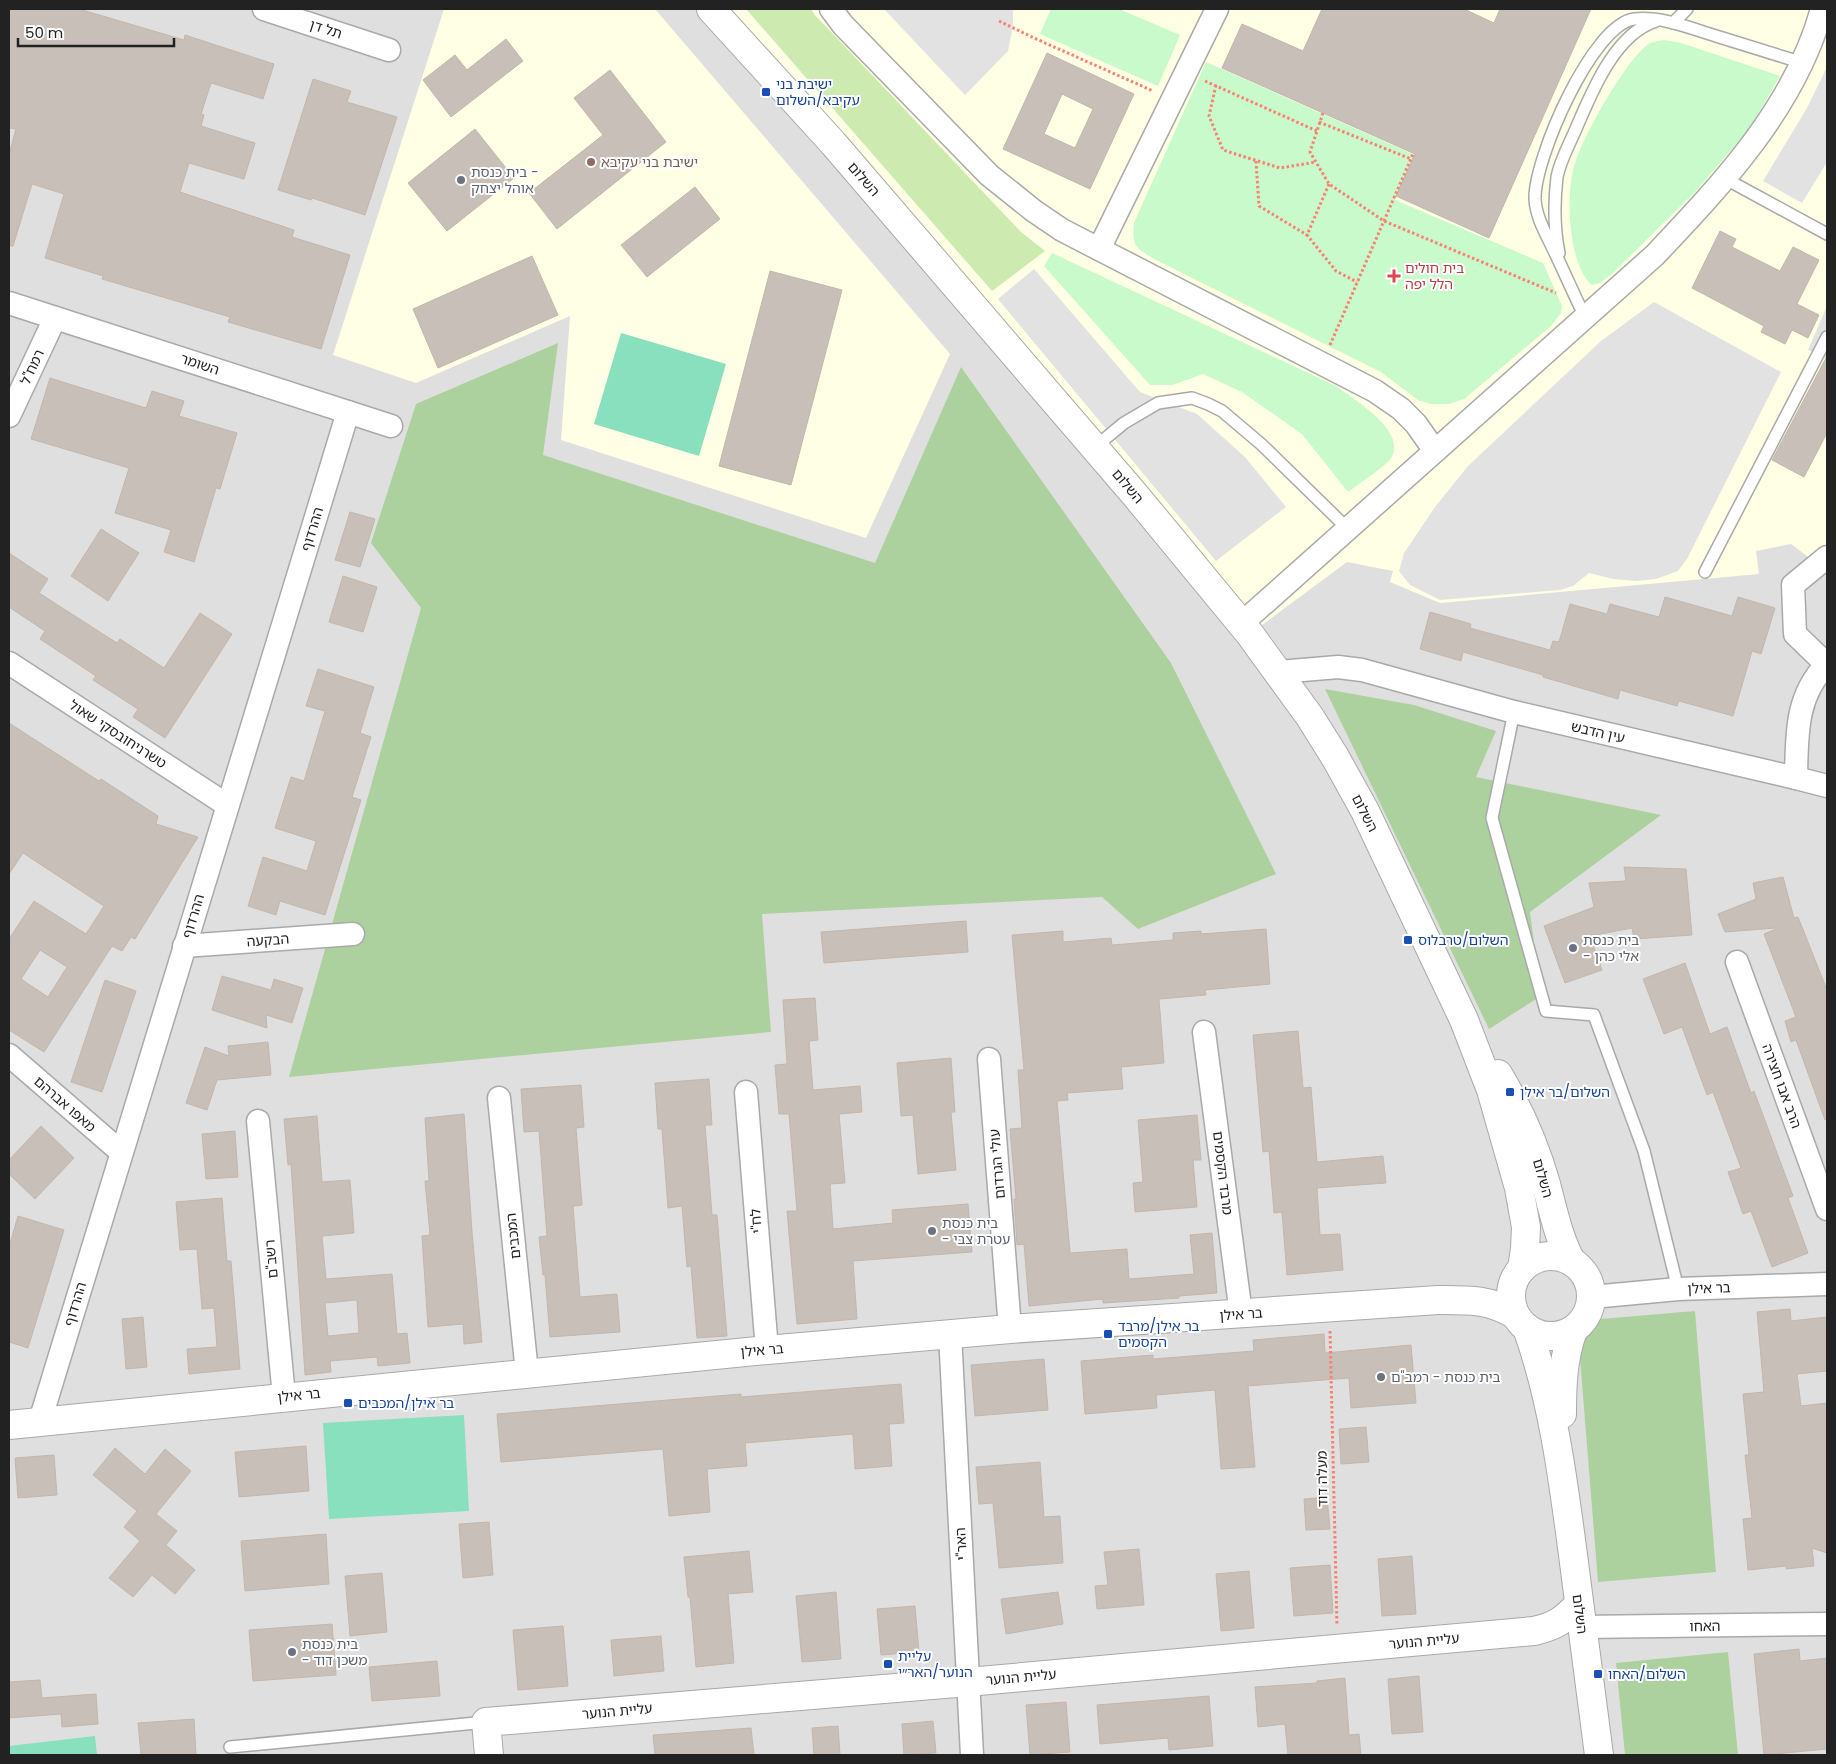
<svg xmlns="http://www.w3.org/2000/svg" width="1836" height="1764" viewBox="0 0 1836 1764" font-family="Poppins,'Noto Sans Hebrew',sans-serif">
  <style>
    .residential { fill: #e0dfdf }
    .education { fill: #ffffe5 }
    .grass { fill: #cdebb0 }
    .forest { fill: #add19e }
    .park { fill: #c8facc }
    .pitch { fill: #88e0be }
    .parking { fill: #e2e2e2 }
    .building { fill: #c7bfb8; stroke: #c4b6ab; fill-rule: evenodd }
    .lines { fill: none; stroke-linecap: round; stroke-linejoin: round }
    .service-casing { stroke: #a9a9a9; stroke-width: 14 }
    .minor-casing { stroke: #a9a9a9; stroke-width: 25 }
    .tertiary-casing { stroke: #a9a9a9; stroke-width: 30 }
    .path { stroke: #fa8072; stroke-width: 3; stroke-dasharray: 2.5 2.5; stroke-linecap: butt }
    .service { stroke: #fff; stroke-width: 11 }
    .minor { stroke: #fff; stroke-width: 22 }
    .tertiary { stroke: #fff; stroke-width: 28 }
    .transit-dot { fill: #1a4fb4; stroke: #fff; stroke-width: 2 }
    .education-dot { fill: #8d6e63; stroke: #fff; stroke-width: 2 }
    .worship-dot { fill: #6b7280; stroke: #fff; stroke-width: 2 }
    .health-dot { fill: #e0444e; stroke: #fff; stroke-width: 2 }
    .labels { text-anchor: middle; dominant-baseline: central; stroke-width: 4; stroke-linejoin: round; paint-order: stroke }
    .street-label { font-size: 14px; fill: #222; stroke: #fff }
    .transit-label { font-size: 14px; fill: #164399; stroke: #fff; text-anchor: start }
    .education-label { font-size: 14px; fill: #785e54; stroke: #fff; text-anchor: start }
    .worship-label { font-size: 14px; fill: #5b616d; stroke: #fff; text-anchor: start }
    .health-label { font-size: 14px; fill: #be3a42; stroke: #fff; text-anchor: start }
  </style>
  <rect width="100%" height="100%" fill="#f2efe9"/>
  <rect class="residential" x="9" y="9" width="1818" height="1746"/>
  <g class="education">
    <polygon points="444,9 655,9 950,354 866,538 561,440 570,316 416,383 333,355"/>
    <polygon points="730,9 1827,9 1827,561 1811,559 1791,544 1756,551 1759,574 1440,603 1390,582 1393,571 1347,562 1262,625"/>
  </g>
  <polygon class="grass" points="746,9 811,9 814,14 1021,232 1045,251 992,291"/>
  <g class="forest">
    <polygon points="558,343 543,455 875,563 961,367 1171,663 1276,874 1138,929 1102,897 762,914 771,1032 289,1077 421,608 371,543 416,404"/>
    <polygon points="1325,689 1414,705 1496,731 1476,777 1661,815 1530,912 1541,996 1489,1029"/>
    <polygon points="1695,1311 1716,1572 1598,1582 1577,1321"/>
    <polygon points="1728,1652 1738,1755 1625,1755 1616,1663"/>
  </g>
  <g class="park">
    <polygon points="1051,9 1119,9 1180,35 1158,86 1040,34"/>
    <path d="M 1664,40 L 1681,43 L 1780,76 L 1751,127 L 1695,192 L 1613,273 L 1600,283 L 1592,285 C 1569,266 1566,199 1573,171 C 1579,142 1623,65 1646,46 C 1650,42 1658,41 1664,40 Z"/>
    <path d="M 1206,62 L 1415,155 L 1395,200 L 1543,263 L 1562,306 L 1561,313 L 1551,326 L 1464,399 L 1449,404 L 1431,404 L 1418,400 L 1381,372 L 1156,260 C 1136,248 1132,248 1134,223 Z"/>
    <path d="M 1052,253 L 1336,386 C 1353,399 1408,431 1391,458 C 1387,465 1356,486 1348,492 L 1302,434 L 1242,392 L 1203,374 L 1172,385 L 1150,385 L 1044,266 Z"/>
  </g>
  <g class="pitch">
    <polygon points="621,333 726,364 699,456 594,424"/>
    <polygon points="464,1415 469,1511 329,1519 323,1423"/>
    <polygon points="95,1736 97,1755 9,1755 9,1746"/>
  </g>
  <g class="parking">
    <polygon points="884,9 1013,9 1013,25 1008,51 965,95"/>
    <polygon points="1827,67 1827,162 1802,203 1763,181 1807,108"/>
    <polygon points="1034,269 1140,392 1197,414 1245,457 1286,507 1216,561 998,299"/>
    <polygon points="1654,302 1781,372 1687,559 1678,571 1656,579 1637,581 1613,579 1589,573 1573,586 1560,590 1440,600 1410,585 1399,571 1404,553 1435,507 1468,466 1601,341"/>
    <polygon points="1827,306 1827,359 1808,350"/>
  </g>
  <g class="building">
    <polygon points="9,9 79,9 184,40 185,35 274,64 263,99 211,83 201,114 204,115 201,126 255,143 244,179 189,163 180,192 294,230 292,237 350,255 321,349 228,322 230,317 102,279 103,276 45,258 64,194 32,184 13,246 9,246 9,154 16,129 9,128"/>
    <polygon points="1322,9 1464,9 1494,23 1500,9 1591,9 1489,238 1396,196 1415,154 1222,68 1242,24 1303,51"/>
    <polygon points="506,39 523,61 451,117 423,80 455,55 467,70"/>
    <path d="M 1047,53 L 1134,94 L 1090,189 L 1003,149 ZM 1062,94 L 1093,109 L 1075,148 L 1044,134 Z"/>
    <polygon points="610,70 666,142 557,229 529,193 603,135 574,98"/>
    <polygon points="313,79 351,91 347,102 397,117 365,215 312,198 311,200 278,190"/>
    <polygon points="475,129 514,178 447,231 408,183"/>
    <polygon points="695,187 720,219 647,277 621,245"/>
    <polygon points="1720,231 1736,239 1732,247 1780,271 1793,247 1819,260 1797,304 1819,315 1808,338 1792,330 1785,344 1761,332 1764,326 1692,288"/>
    <polygon points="532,256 558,315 438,368 413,309"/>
    <polygon points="770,271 842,290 791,485 719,466"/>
    <polygon points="1827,356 1827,433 1804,477 1772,460"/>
    <polygon points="50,378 146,408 152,391 184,401 179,416 237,433 220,489 216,488 194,562 164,552 171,530 115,513 129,468 31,439"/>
    <polygon points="350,512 375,519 360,567 335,560"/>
    <polygon points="101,529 139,553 108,601 71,576"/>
    <polygon points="9,553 48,579 39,593 117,643 120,639 164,668 200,613 232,634 165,738 133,717 138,709 93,680 96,676 40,639 45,631 9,607"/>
    <polygon points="343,576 377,587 363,632 329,622"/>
    <polygon points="1665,597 1732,616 1738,597 1775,608 1761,654 1752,651 1733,716 1679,701 1677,706 1620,690 1618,699 1543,677 1543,675 1463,652 1461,661 1420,649 1430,612 1471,624 1470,628 1550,650 1553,641 1559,642 1570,604 1607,614 1610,604 1659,617"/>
    <polygon points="318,669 374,687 360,733 371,737 352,797 361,800 325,915 280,901 276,915 248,906 263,857 307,871 316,841 275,828 291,777 304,781 325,711 306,706"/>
    <path d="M 9,723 L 99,781 L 101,779 L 158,816 L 156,824 L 198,837 L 135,939 L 131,937 L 122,951 L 112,946 L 44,1052 L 9,1030 L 9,939 L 34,901 L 86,934 L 104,906 L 23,853 L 9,874 ZM 40,950 L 67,967 L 48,997 L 21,979 Z"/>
    <polygon points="1624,867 1686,869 1692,935 1634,939 1632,928 1590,936 1602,970 1565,983 1544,926 1594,907 1589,883 1626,881"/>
    <polygon points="1783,877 1794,918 1798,917 1827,990 1827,1119 1825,1120 1796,1040 1791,1042 1785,1021 1796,1017 1764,934 1776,929 1776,928 1725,932 1718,914 1756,899 1753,883"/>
    <polygon points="966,921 968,952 824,963 821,932"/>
    <polygon points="1266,929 1270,984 1205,990 1206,995 1159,999 1164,1063 1121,1067 1123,1089 1067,1093 1068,1100 1057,1101 1070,1253 1127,1249 1129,1279 1194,1274 1190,1235 1212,1233 1217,1293 1179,1296 1179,1298 1103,1303 1103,1299 1029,1306 1024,1244 1017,1245 1014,1199 1016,1199 1010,1129 1022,1128 1018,1070 1024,1070 1012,935 1063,931 1063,942 1111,938 1112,945 1173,940 1173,933 1201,931 1201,934"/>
    <polygon points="1685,963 1710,1034 1727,1027 1751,1093 1754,1091 1793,1196 1788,1198 1808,1253 1772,1267 1751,1211 1743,1214 1728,1172 1741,1168 1713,1092 1707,1095 1682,1027 1664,1034 1643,979"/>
    <polygon points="222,976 271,990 274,979 303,988 292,1023 266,1015 267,1028 212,1010"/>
    <polygon points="105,980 136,991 102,1092 71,1082"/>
    <polygon points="815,998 818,1040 809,1041 813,1090 860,1086 862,1112 839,1114 845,1183 830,1184 833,1229 893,1223 892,1210 968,1204 972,1252 853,1261 857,1319 797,1324 787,1211 797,1211 789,1114 779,1114 775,1065 787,1064 783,1000"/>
    <polygon points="1298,1031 1303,1088 1311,1087 1317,1162 1383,1156 1386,1183 1317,1188 1320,1235 1340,1234 1343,1270 1287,1275 1282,1212 1274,1213 1269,1151 1263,1152 1253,1035"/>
    <polygon points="268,1042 271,1075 217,1080 207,1110 186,1103 205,1047 229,1056 228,1046"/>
    <polygon points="951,1058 955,1112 951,1112 956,1170 918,1174 913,1115 901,1116 897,1063"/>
    <polygon points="709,1079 712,1125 705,1125 712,1215 717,1215 727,1336 697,1338 691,1266 687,1267 682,1206 668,1208 662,1129 658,1129 655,1083"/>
    <polygon points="581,1085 584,1127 576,1128 582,1205 573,1206 580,1297 617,1294 620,1332 550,1337 545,1275 543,1275 539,1237 547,1236 539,1131 524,1132 521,1089"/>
    <polygon points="464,1114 472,1232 482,1342 464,1344 463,1324 428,1327 422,1236 430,1235 425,1181 429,1181 425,1118"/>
    <polygon points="1197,1115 1201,1160 1193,1160 1197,1207 1135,1212 1133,1183 1143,1182 1138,1120"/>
    <path d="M 317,1116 L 322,1182 L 350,1180 L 354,1233 L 322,1236 L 326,1279 L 392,1274 L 397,1334 L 407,1333 L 410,1363 L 378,1366 L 377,1357 L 330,1361 L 331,1372 L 305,1375 L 291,1164 L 288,1165 L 284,1119 ZM 357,1300 L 359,1333 L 328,1336 L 325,1303 Z"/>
    <polygon points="41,1126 74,1158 35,1199 9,1174 9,1160"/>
    <polygon points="235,1131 238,1177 206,1179 202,1134"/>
    <polygon points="222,1198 227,1261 231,1261 240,1369 189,1374 187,1349 217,1347 214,1308 202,1309 197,1249 180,1250 176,1202"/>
    <polygon points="18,1216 64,1230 28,1348 9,1342 9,1247"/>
    <polygon points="1790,1309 1791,1321 1827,1317 1827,1371 1797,1374 1801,1406 1827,1403 1827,1553 1812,1548 1814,1566 1786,1569 1786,1566 1748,1570 1743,1519 1752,1518 1745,1455 1749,1455 1743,1394 1764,1392 1757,1312"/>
    <polygon points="143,1317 147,1367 126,1369 122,1319"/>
    <polygon points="1324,1334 1325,1353 1411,1345 1416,1403 1351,1408 1349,1378 1248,1386 1255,1467 1221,1469 1215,1390 1156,1395 1157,1408 1085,1414 1081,1361 1153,1355 1153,1359 1254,1351 1253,1340"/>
    <polygon points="1044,1359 1048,1410 975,1416 971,1365"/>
    <polygon points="901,1384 904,1423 889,1424 892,1466 855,1469 853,1434 745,1443 747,1466 707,1469 710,1512 669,1516 663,1449 501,1462 497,1414 741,1394 741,1397"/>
    <polygon points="1366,1427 1369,1462 1341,1464 1339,1429"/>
    <polygon points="306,1446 309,1491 239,1497 235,1452"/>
    <polygon points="115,1448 145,1474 165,1449 191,1471 156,1514 177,1531 166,1545 195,1570 175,1594 152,1575 133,1597 109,1578 140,1541 124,1527 137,1511 93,1475"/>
    <polygon points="54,1455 57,1495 18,1498 15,1458"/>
    <polygon points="1040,1462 1044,1517 1060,1516 1063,1563 999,1568 993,1503 979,1504 976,1467"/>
    <polygon points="1327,1497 1330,1529 1306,1530 1304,1499"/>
    <polygon points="489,1522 493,1575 463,1578 459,1524"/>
    <polygon points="326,1534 329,1584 245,1591 241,1541"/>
    <polygon points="1139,1549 1144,1605 1097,1609 1095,1586 1108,1585 1104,1552"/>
    <polygon points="749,1551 753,1592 728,1594 734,1663 696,1667 690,1597 688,1597 684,1557"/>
    <polygon points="1412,1556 1416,1614 1382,1616 1378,1559"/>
    <polygon points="1330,1565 1333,1613 1294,1616 1290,1568"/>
    <polygon points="1249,1571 1254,1628 1221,1631 1216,1574"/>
    <polygon points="382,1573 387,1632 350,1636 345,1576"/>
    <polygon points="836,1592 841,1659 802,1662 796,1596"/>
    <polygon points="1058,1592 1063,1624 1006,1634 1001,1599"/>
    <polygon points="915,1606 919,1652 881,1655 877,1609"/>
    <polygon points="332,1624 336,1675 253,1681 249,1630"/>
    <polygon points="563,1626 568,1686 518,1690 513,1630"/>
    <polygon points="661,1636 664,1671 614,1676 611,1640"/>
    <polygon points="1799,1649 1800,1661 1827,1658 1827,1749 1764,1755 1754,1654"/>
    <polygon points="437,1661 440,1696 372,1701 369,1667"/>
    <polygon points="1419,1676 1423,1732 1392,1734 1388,1679"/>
    <polygon points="1345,1678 1349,1735 1359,1734 1361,1755 1288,1755 1285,1724 1258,1727 1255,1687 1317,1683 1317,1681"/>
    <polygon points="40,1680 42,1698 96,1694 98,1724 62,1727 61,1714 9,1718 9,1682"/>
    <polygon points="1209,1696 1213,1746 1169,1750 1168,1738 1100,1744 1097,1705"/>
    <polygon points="1066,1702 1070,1752 1030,1755 1026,1705"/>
    <polygon points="194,1719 196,1755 141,1755 138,1723"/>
    <polygon points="933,1721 936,1753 904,1755 902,1724"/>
    <polygon points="838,1726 840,1755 814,1755 812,1728"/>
    <polygon points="751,1728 754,1755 655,1755 653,1735"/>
  </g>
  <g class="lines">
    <g class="service-casing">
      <g id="service">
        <polyline points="1673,23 1687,9"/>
        <polyline points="1724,178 1827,234"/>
        <path d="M 1559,253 C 1554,228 1554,202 1557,177 C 1560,161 1569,145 1575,131 C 1591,94 1614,34 1656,21"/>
        <path d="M 1585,317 C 1575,297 1566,276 1556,255 C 1548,237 1536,219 1535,199 C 1534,159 1592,25 1634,19 C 1662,16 1690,28 1716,36 C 1745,45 1774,54 1803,63"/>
        <polyline points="1095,447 1124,423 1158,403 1192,398 1208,404 1222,411 1261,444 1348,529"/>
        <polyline points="1705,572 1827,337"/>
        <polyline points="1514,712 1492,818 1546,1011 1594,1015 1644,1151 1678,1289"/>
        <polyline points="230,1747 486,1722"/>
      </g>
    </g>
    <g class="minor-casing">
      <g id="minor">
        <polyline points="264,9 389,50"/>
        <polyline points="831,9 843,25 989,175 1034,211 1062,230 1375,391 1401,409 1416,424 1435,451"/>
        <polyline points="1099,249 1217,9"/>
        <polyline points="9,303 391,426"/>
        <polyline points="9,416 55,318"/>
        <path d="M 1241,624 L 1655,255 C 1723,183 1795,107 1822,9"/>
        <polyline points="9,663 227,805"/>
        <polyline points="1826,664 1795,634 1793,585 1827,557"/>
        <path d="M 1279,672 L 1338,667 L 1362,670 L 1514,712 L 1796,778 C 1797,736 1795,696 1827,664"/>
        <polyline points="1796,778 1827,786"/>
        <polyline points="184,946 353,934"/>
        <polyline points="1737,962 1827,1209"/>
        <polyline points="1204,1032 1241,1314"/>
        <polyline points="9,1055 121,1152"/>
        <polyline points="989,1059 1010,1329"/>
        <polyline points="746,1092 767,1350"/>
        <polyline points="499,1098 527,1373"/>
        <polyline points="258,1121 284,1397"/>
        <polyline points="1592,1297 1678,1289 1827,1284"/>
        <polyline points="950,1334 972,1755"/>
        <polyline points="40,1421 348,412"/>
        <polyline points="1582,1627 1827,1624"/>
      </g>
    </g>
    <g class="tertiary-casing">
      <g id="tertiary">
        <polyline points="711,9 833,143 1136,496 1249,633 1310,717 1335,757 1365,811 1464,1020 1491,1090 1519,1188 1526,1227 1525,1249 1522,1268"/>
        <path d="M 1498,1074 C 1519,1109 1535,1145 1546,1184 C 1553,1210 1558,1236 1571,1261"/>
        <circle cx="1551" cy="1296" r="40"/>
        <path d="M 1527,1328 C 1553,1401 1563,1479 1573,1555 C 1582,1622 1590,1689 1599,1755"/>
        <path d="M 1562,1414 C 1562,1383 1563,1359 1573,1330"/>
        <path d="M 9,1425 L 767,1350 L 1010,1329 L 1438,1300 C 1468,1300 1488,1299 1514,1314"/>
        <path d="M 489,1755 L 486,1722 L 968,1682 L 1534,1631 C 1556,1626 1564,1620 1579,1604"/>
      </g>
    </g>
    <g class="path">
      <polyline points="999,21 1034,38 1153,91"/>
      <polyline points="1205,81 1317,131"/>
      <polyline points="1216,85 1209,116 1223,150 1280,168 1316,162"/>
      <polyline points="1323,113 1310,152 1329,184 1384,221 1556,293"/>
      <polyline points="1319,122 1411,159"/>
      <polyline points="1256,161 1259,206 1307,235"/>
      <polyline points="1329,184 1307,235 1336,271 1357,282"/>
      <polyline points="1330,345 1413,154"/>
      <polyline points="1330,1331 1337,1625"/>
    </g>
    <use href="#service" class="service"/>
    <use href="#minor" class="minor"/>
    <use href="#tertiary" class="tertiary"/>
  </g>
  <g class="transit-dot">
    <rect x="761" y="87" width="10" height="10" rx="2.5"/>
    <rect x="1403" y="935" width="10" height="10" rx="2.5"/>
    <rect x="1505" y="1087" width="10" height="10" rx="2.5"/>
    <rect x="1103" y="1329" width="10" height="10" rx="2.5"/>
    <rect x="343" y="1398" width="10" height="10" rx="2.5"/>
    <rect x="883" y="1659" width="10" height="10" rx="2.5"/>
    <rect x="1593" y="1669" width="10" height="10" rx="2.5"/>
  </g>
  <circle class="education-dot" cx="591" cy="162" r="5"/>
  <g class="worship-dot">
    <circle cx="461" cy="180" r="5"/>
    <circle cx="1573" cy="948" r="5"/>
    <circle cx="932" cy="1231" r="5"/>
    <circle cx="1381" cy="1377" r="5"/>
    <circle cx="292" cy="1652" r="5"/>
  </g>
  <path class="health-dot" d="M1391.5 268.5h5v5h5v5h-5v5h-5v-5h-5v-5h5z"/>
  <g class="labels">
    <g class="street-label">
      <text transform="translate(326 29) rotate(18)">תל דן</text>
      <text transform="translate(864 179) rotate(49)">השלום</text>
      <text transform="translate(200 364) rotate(18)">השומר</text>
      <text transform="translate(32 367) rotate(-65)">רמח"ל</text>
      <text transform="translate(1128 486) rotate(50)">השלום</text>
      <text transform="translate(312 529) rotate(-73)">ההרדוף</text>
      <text transform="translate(1598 732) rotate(13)">עין הדבש</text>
      <text transform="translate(118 734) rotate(33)">טשרניחובסקי שאול</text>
      <text transform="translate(1365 813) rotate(63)">השלום</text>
      <text transform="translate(193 916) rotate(-73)">ההרדוף</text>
      <text transform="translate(268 940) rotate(-4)">הבקעה</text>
      <text transform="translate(1782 1086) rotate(70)">הרב אבו חצירה</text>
      <text transform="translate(65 1104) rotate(41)">מאפו אברהם</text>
      <text transform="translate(997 1164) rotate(-95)">עולי הגרדום</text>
      <text transform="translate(1223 1173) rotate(83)">מרבד הקסמים</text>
      <text transform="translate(1543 1178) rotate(74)">השלום</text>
      <text transform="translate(756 1221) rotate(-95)">לח"י</text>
      <text transform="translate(513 1236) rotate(-96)">המכבים</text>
      <text transform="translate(271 1259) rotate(-95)">רשב"ם</text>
      <text transform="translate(1709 1288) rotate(-2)">בר אילן</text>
      <text transform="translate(75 1304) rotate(-73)">ההרדוף</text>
      <text transform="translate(1241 1314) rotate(-4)">בר אילן</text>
      <text transform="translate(762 1350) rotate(-5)">בר אילן</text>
      <text transform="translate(299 1395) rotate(-6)">בר אילן</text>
      <text transform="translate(1322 1479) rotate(-91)">מעלה דוד</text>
      <text transform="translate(961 1544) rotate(-93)">האר"י</text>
      <text transform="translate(1580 1614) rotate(83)">השלום</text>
      <text transform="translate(1705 1626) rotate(-1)">האחו</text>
      <text transform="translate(1424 1641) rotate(-5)">עליית הנוער</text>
      <text transform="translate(1021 1677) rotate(-5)">עליית הנוער</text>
      <text transform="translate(617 1711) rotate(-5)">עליית הנוער</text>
    </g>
    <g class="transit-label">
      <text x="776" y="84">ישיבת בני<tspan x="776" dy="16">עקיבא/השלום</tspan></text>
      <text x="1418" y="940">השלום/טרבלוס</text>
      <text x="1520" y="1092">השלום/בר אילן</text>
      <text x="1118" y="1326">בר אילן/מרבד<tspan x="1118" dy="16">הקסמים</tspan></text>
      <text x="358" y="1403">בר אילן/המכבים</text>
      <text x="898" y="1656">עליית<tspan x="898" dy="16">הנוער/האר״י</tspan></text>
      <text x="1608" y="1674">השלום/האחו</text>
    </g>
    <g class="education-label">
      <text x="601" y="162">ישיבת בני עקיבא</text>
    </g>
    <g class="worship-label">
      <text x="471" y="172">בית כנסת -<tspan x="471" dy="16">אוהל יצחק</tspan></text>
      <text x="1583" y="940">בית כנסת<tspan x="1583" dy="16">- אלי כהן</tspan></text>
      <text x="942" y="1223">בית כנסת<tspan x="942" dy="16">- עטרת צבי</tspan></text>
      <text x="1391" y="1377">בית כנסת - רמב"ם</text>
      <text x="302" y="1644">בית כנסת<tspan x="302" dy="16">- משכן דוד</tspan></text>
    </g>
    <g class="health-label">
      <text x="1405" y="268">בית חולים<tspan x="1405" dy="16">הלל יפה</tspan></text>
    </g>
  </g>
  <rect width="1836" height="1764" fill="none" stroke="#222222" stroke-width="20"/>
  <path d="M18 38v8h156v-8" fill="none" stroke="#222222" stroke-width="2.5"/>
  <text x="25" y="38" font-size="15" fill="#222222" stroke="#ffffff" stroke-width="4" paint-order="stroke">50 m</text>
</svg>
